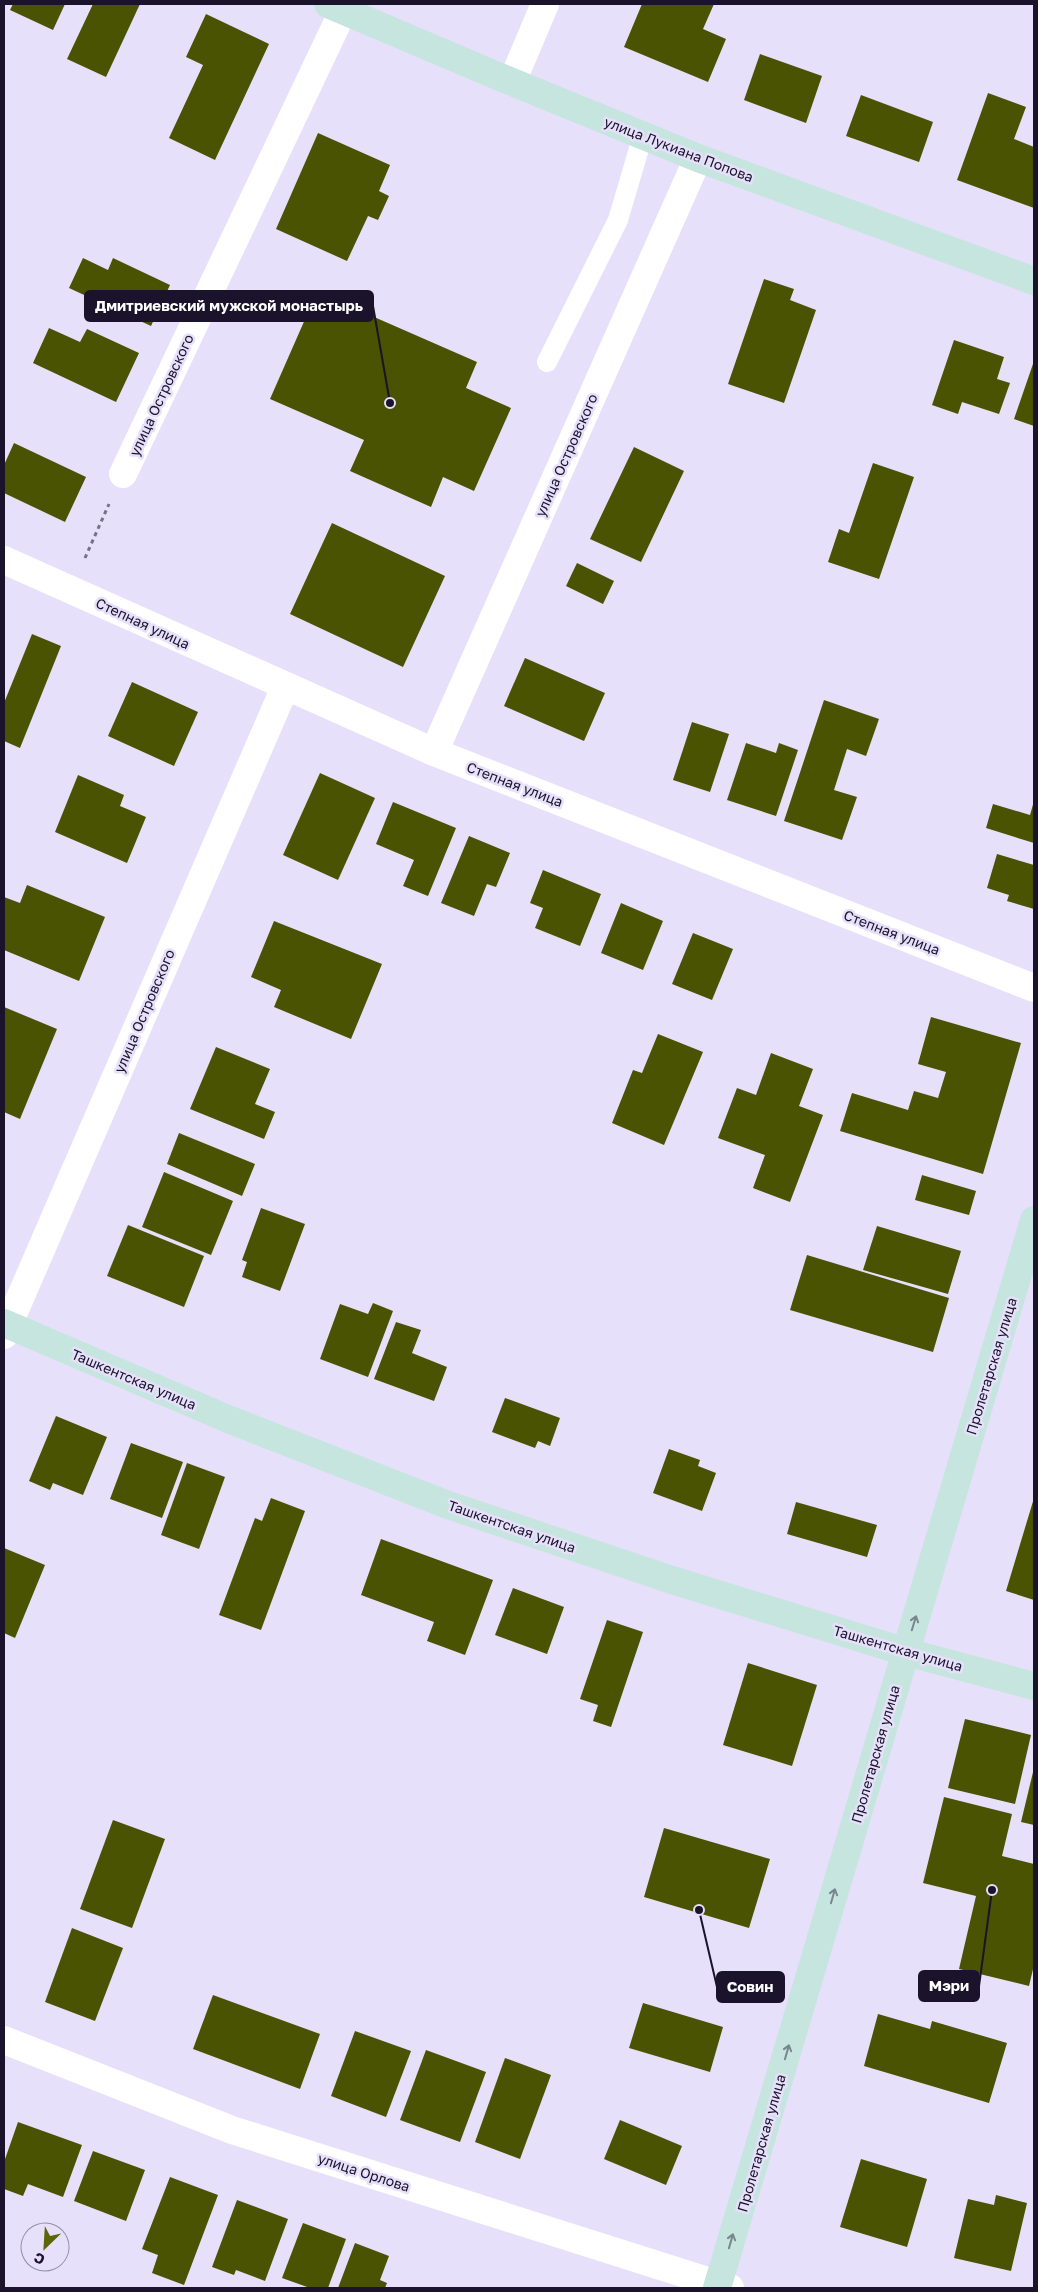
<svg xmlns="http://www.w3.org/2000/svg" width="1038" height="2292" viewBox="0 0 1038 2292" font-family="'Golos Text',sans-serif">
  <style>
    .building { fill: #4a5302 }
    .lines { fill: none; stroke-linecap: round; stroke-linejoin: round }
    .path { stroke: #777089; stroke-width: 3; stroke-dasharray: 4 4; stroke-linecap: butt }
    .lane { stroke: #fff; stroke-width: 20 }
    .street { stroke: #fff; stroke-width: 28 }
    .secondary { stroke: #c5e5de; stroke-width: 28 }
    .oneway { stroke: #78868d }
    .labels { text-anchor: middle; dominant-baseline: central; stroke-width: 5; stroke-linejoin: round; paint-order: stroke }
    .street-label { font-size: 14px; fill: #1a132b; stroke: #e7e0fb }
    .leader { fill: none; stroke: #1a132b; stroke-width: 2 }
    .callout-dot { fill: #1a132b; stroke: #e7e0fb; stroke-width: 2 }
    .callout { fill: #1a132b; stroke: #1a132b; stroke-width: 2 }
    .callout-label { font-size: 15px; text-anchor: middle; font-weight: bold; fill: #fff }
  </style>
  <rect width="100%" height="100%" fill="#e7e0fb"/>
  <g class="building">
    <polygon points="13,4 65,4 53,30 10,10"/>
    <polygon points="93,4 140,4 106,77 67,59"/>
    <polygon points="642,4 714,4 703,29 726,39 708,82 624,47"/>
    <polygon points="206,14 269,44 215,160 169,138 203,65 186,57"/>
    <polygon points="760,54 822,76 806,123 744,100"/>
    <polygon points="988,93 1026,107 1014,139 1034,147 1034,208 957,180"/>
    <polygon points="861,95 933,122 919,162 846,136"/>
    <polygon points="318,133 390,165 379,191 389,196 378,220 368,216 347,261 276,229"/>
    <polygon points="83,258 108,270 113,258 170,285 151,326 69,288"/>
    <polygon points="764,279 794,289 790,300 816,310 784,403 728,384"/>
    <polygon points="317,292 477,362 466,388 511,408 474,491 443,477 431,507 350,471 364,440 270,399"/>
    <polygon points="49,328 80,342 87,329 139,353 116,402 33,363"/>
    <polygon points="954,340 1004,357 997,379 1010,383 999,414 962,402 958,414 932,405"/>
    <polygon points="1034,361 1034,426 1014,419"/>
    <polygon points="14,443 86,477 65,522 4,493 4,465"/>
    <polygon points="634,447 684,471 641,562 590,539"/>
    <polygon points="873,463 914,477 879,579 828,562 839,529 849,533"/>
    <polygon points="332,523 445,576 403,667 290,614"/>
    <polygon points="577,563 614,581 603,604 566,586"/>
    <polygon points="32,634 61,646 20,748 4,741 4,703"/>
    <polygon points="525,658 605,693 584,741 504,706"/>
    <polygon points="132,682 198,712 174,766 108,736"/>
    <polygon points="824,700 879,719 866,756 847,749 834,790 857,797 842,840 784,821"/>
    <polygon points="692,722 729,734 710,792 673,780"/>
    <polygon points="746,743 776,753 779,743 798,750 776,816 727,800"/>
    <polygon points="320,773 375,798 338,880 283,855"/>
    <polygon points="78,775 124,795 120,806 146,817 127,863 55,832"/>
    <polygon points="1034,801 1034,843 986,828 993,804 1030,815"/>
    <polygon points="393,802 456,828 428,896 403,886 414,860 376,844"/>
    <polygon points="469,836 510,853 496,887 487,884 474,916 441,903"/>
    <polygon points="997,854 1034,865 1034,909 1007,901 1009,895 987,888"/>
    <polygon points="543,870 601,894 580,946 535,928 543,908 530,903"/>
    <polygon points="27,885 105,917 79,981 4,950 4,897 20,903"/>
    <polygon points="621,903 663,921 643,970 601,953"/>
    <polygon points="274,921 382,964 351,1039 274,1007 281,990 251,977"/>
    <polygon points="693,933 733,949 712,1000 672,984"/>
    <polygon points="4,1007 57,1029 20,1119 4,1112"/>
    <polygon points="931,1017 1021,1043 983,1174 840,1131 852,1093 908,1110 914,1091 938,1098 946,1072 918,1064"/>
    <polygon points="658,1034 703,1052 664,1145 612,1123 633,1070 642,1073"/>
    <polygon points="216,1047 270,1069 255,1104 275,1112 264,1139 190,1109"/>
    <polygon points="771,1053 813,1069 799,1106 823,1115 790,1202 753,1188 765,1155 718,1138 737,1088 756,1095"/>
    <polygon points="179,1133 255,1164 242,1196 167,1164"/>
    <polygon points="164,1172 233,1201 211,1255 142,1227"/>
    <polygon points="922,1175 976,1191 969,1215 915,1200"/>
    <polygon points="261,1208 305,1224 280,1291 242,1277 247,1262 242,1260"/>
    <polygon points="128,1225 204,1256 184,1307 107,1276"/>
    <polygon points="877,1226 961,1251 948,1294 863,1270"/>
    <polygon points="807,1255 949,1298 933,1352 790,1310"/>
    <polygon points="373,1303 393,1311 368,1377 320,1359 340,1304 368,1314"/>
    <polygon points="396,1322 421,1330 412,1353 447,1367 434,1401 374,1379"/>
    <polygon points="505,1398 560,1418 550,1446 538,1441 535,1448 492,1432"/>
    <polygon points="56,1416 107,1437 83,1495 53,1483 50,1490 29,1481"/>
    <polygon points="131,1443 183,1462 162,1518 110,1499"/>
    <polygon points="669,1449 700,1460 698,1466 716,1473 702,1511 653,1493"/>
    <polygon points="187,1463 225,1477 199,1549 161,1535"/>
    <polygon points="271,1498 305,1511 261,1630 219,1615 255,1518 262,1521"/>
    <polygon points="1034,1498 1034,1600 1006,1591"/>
    <polygon points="796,1502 877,1525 867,1557 787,1534"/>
    <polygon points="381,1539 493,1580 465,1655 427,1641 434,1622 361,1595"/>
    <polygon points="4,1548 45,1565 15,1638 4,1633"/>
    <polygon points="513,1588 564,1607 547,1654 495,1635"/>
    <polygon points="607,1620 643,1632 611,1727 593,1721 598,1705 580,1699"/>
    <polygon points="748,1663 817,1685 792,1766 723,1745"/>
    <polygon points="965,1719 1031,1735 1015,1804 948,1788"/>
    <polygon points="1034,1768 1034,1825 1021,1822"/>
    <polygon points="944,1797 1012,1814 1002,1856 1034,1864 1034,1965 1029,1986 959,1969 976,1896 923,1883"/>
    <polygon points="113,1820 165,1839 132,1928 80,1909"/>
    <polygon points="664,1828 770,1859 749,1928 644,1897"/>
    <polygon points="72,1928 123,1948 95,2021 45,2002"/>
    <polygon points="213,1995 320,2034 300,2089 193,2049"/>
    <polygon points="643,2003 723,2027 710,2072 629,2048"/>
    <polygon points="878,2014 930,2029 932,2021 1007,2043 989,2103 864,2066"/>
    <polygon points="355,2031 411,2051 386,2117 331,2096"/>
    <polygon points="426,2050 486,2072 460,2142 400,2120"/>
    <polygon points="505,2058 551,2075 520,2159 475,2142"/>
    <polygon points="620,2120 682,2146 666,2185 604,2159"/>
    <polygon points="18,2122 82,2145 63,2197 28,2184 23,2196 4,2189 4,2162"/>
    <polygon points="93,2151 145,2170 126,2221 74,2201"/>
    <polygon points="861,2159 927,2179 907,2247 840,2227"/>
    <polygon points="170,2177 218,2195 184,2285 152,2273 158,2255 142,2249"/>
    <polygon points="996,2195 1027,2203 1011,2271 954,2258 968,2199 994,2205"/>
    <polygon points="237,2200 288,2219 265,2281 236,2270 234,2275 212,2267"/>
    <polygon points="303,2223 346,2239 328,2288 310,2288 282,2278"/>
    <polygon points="355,2243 389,2256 380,2280 387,2283 385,2288 338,2288"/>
  </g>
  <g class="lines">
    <polyline class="path" points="85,558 109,504"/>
    <polyline class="lane" points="547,362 618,220 643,135"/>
    <g class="street">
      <polyline points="512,82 545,4"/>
      <polyline points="123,474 343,11"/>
      <polyline points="4,560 434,752 1034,988"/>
      <polyline points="434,752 698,158"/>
      <polyline points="4,1335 285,687"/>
      <polyline points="4,2040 232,2130 730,2288"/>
    </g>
    <g class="secondary">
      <polyline points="328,4 512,82 698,158 1034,281"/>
      <polyline points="4,1323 228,1419 448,1505 672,1580 906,1652 1034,1686"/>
      <polyline points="717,2288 1034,1220"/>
    </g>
  </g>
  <defs><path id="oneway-shaft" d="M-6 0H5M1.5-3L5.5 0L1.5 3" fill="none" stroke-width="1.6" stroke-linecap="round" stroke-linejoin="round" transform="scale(1.25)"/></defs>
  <g class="oneway">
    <use href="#oneway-shaft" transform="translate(914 1623) rotate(-73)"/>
    <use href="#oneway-shaft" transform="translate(833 1896) rotate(-74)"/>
    <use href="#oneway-shaft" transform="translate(787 2052) rotate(-74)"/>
    <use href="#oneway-shaft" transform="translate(731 2241) rotate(-74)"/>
  </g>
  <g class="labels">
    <g class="street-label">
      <text transform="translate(679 149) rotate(21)">улица Лукиана Попова</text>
      <text transform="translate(161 395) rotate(-65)">улица Островского</text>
      <text transform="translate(566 455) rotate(-66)">улица Островского</text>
      <text transform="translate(143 623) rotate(25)">Степная улица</text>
      <text transform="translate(515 784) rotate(21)">Степная улица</text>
      <text transform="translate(892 932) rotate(21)">Степная улица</text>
      <text transform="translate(144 1011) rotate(-67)">улица Островского</text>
      <text transform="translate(991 1366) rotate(-73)">Пролетарская улица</text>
      <text transform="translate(134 1379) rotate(23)">Ташкентская улица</text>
      <text transform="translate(512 1526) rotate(19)">Ташкентская улица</text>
      <text transform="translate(898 1648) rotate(16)">Ташкентская улица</text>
      <text transform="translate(875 1754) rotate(-74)">Пролетарская улица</text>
      <text transform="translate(761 2143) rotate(-74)">Пролетарская улица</text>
      <text transform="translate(364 2172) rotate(18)">улица Орлова</text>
    </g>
  </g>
  <path class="leader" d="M390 403L373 306M992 1890L979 1986M699 1910L717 1987"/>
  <g class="callout-dot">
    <circle cx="390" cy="403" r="5"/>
    <circle cx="992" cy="1890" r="5"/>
    <circle cx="699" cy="1910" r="5"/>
  </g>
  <g class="callout">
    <rect x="85" y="291" width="288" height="30" rx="5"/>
    <rect x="919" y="1971" width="60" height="30" rx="5"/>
    <rect x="717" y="1972" width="67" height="30" rx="5"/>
  </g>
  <g class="callout-label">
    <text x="229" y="311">Дмитриевский мужской монастырь</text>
    <text x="949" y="1991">Мэри</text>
    <text x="750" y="1992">Совин</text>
  </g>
  <rect width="1038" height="2292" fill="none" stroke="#1a132b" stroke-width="10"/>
  <g transform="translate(45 2247) rotate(205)"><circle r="24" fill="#e7e0fb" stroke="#958ea8"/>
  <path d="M0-4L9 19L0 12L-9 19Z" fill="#5c6608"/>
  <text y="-8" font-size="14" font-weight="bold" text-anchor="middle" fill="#1a132b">С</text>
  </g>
</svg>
